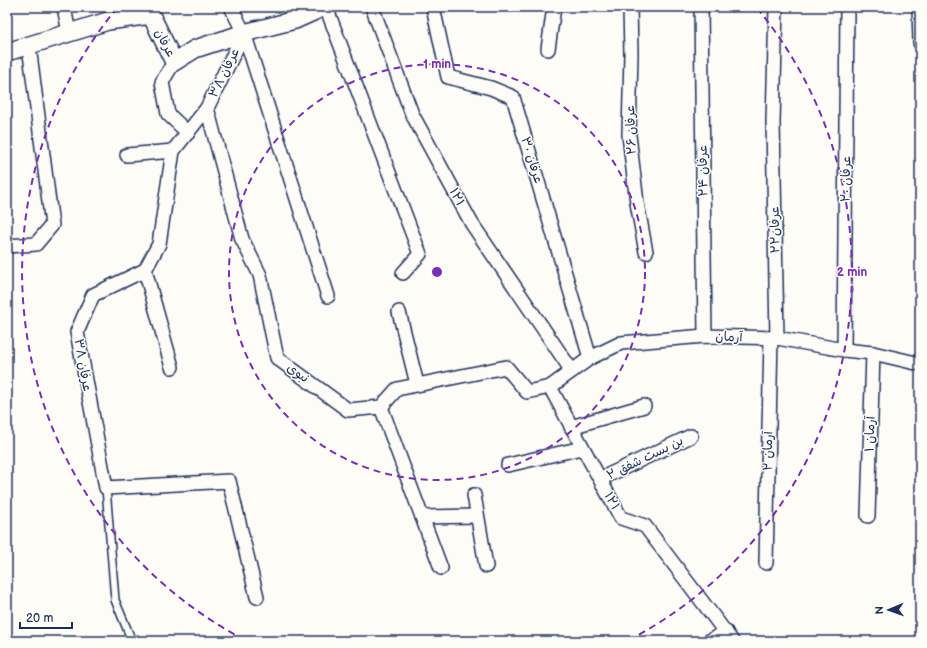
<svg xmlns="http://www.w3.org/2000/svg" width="927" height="648" viewBox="0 0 927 648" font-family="'Balsamiq Sans','Playpen Sans Arabic',sans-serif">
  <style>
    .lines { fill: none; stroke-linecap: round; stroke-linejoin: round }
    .service-casing { stroke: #1b2f5e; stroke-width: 10 }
    .minor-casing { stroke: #1b2f5e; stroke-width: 16 }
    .tertiary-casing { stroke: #1b2f5e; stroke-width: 20 }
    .service { stroke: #fdfcf7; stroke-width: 7 }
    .minor { stroke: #fdfcf7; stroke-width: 13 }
    .tertiary { stroke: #fdfcf7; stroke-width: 17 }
    .ring { fill: none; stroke: #7b2cbf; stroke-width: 2; stroke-dasharray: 7 5 }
    .labels { text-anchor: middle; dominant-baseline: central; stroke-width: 3; stroke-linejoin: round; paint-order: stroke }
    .street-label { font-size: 13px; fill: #1b2f5e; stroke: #fdfcf7 }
    .centre { fill: #7b2cbf; stroke: #fdfcf7; stroke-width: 2 }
    .ring-label { font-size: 12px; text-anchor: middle; font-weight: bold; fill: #7b2cbf; stroke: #fdfcf7; stroke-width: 3; stroke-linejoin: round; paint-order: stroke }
  </style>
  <rect width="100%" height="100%" fill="#fdfcf7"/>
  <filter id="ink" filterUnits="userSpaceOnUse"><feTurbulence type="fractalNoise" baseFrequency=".025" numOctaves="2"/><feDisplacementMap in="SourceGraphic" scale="8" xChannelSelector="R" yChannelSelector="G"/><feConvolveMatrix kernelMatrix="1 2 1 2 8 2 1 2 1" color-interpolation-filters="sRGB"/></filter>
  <g filter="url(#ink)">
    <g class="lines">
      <g class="service-casing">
        <polyline id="service" points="106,488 115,600 132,641"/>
      </g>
      <g class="minor-casing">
        <g id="minor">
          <polyline points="64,7 69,33"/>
          <polyline points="231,7 244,33 328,296"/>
          <polyline points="326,7 420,254 403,273"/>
          <polyline points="372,7 412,114 472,224 572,371"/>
          <polyline points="433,7 448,77 491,88 513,97 590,358"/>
          <polyline points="630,7 631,54 629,135 637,203 646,252"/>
          <polyline points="701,7 705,336"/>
          <polyline points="776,7 773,122 777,338"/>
          <polyline points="919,7 920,43"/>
          <polyline points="244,33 207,108 173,151 159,244 145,270 93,295 77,332 106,488 229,481 257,597"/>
          <polyline points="548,49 554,7"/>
          <polyline points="174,62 162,82 168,114 188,133"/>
          <polyline points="207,108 242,239 260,275 277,358 348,410 381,407 397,389 506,367 527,392 550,387 590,358 621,343 705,336 777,338 844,350 873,353 920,364"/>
          <polyline points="127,155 173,151"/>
          <polyline points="7,246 36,244 52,225 29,46"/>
          <polyline points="145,270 172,367"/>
          <polyline points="399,312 417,384"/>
          <polyline points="844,350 847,7"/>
          <polyline points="550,387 621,518 645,526 732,641"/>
          <polyline points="381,407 441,568"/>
          <polyline points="571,427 644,406"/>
          <polyline points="508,465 582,448"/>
          <polyline points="600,479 691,436"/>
          <polyline points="474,495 486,566"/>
          <polyline points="868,516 873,353"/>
          <polyline points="422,517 477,516"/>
          <polyline points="766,563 771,338"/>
          <polyline points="709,641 726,632"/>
        </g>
      </g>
      <g class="tertiary-casing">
        <polyline id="tertiary" points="7,51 10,51 108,21 151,15 174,62 195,49 244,33 295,20 324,7"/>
      </g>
      <use href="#service" class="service"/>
      <use href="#minor" class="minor"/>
      <use href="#tertiary" class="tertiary"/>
    </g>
  </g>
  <g class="ring">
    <circle cx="437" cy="272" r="208"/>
    <path d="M245 640A415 415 0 0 1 117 8M757 8A415 415 0 0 1 629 640"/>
  </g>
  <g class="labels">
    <g class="street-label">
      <text transform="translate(165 43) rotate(62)">عرفان</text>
      <text transform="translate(224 73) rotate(-64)">عرفان ۳۸</text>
      <text transform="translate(631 130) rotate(-92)">عرفان ۲۶</text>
      <text transform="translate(532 160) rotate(73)">عرفان ۳۰</text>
      <text transform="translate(703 171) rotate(-91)">عرفان ۲۴</text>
      <text transform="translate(846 179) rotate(-89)">عرفان ۲۰</text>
      <text transform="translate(457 197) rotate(62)">۱۲۱</text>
      <text transform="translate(775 230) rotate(-91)">عرفان۲۲</text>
      <text transform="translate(729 337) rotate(2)">آرمان</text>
      <text transform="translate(83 365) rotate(80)">عرفان ۳۸</text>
      <text transform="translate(298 373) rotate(35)">نبوی</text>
      <text transform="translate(870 434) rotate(-88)">آرمان ۱</text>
      <text transform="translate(768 451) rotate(-89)">آرمان ۲</text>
      <text transform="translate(645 458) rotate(-26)">بن بست شفق ۲</text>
      <text transform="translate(612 501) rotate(61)">۱۲۱</text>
    </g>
  </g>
  <circle cx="437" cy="272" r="6" class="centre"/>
  <g class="ring-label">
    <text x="437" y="68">1 min</text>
    <text x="852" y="276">2 min</text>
  </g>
  <rect width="927" height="648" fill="none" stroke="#fdfcf7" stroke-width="24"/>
  <rect x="12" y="12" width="903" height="624" fill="none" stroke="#1b2f5e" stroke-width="1.5" filter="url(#ink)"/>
  <g transform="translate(889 610) rotate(268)" stroke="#fdfcf7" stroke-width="3" paint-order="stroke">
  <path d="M0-3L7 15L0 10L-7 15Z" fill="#1b2f5e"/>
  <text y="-6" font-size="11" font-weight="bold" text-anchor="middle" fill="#1b2f5e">N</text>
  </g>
  <path d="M20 622v6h52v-6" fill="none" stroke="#1b2f5e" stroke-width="2"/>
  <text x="26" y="622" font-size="12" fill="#1b2f5e" stroke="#fdfcf7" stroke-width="3" paint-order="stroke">20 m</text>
</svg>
